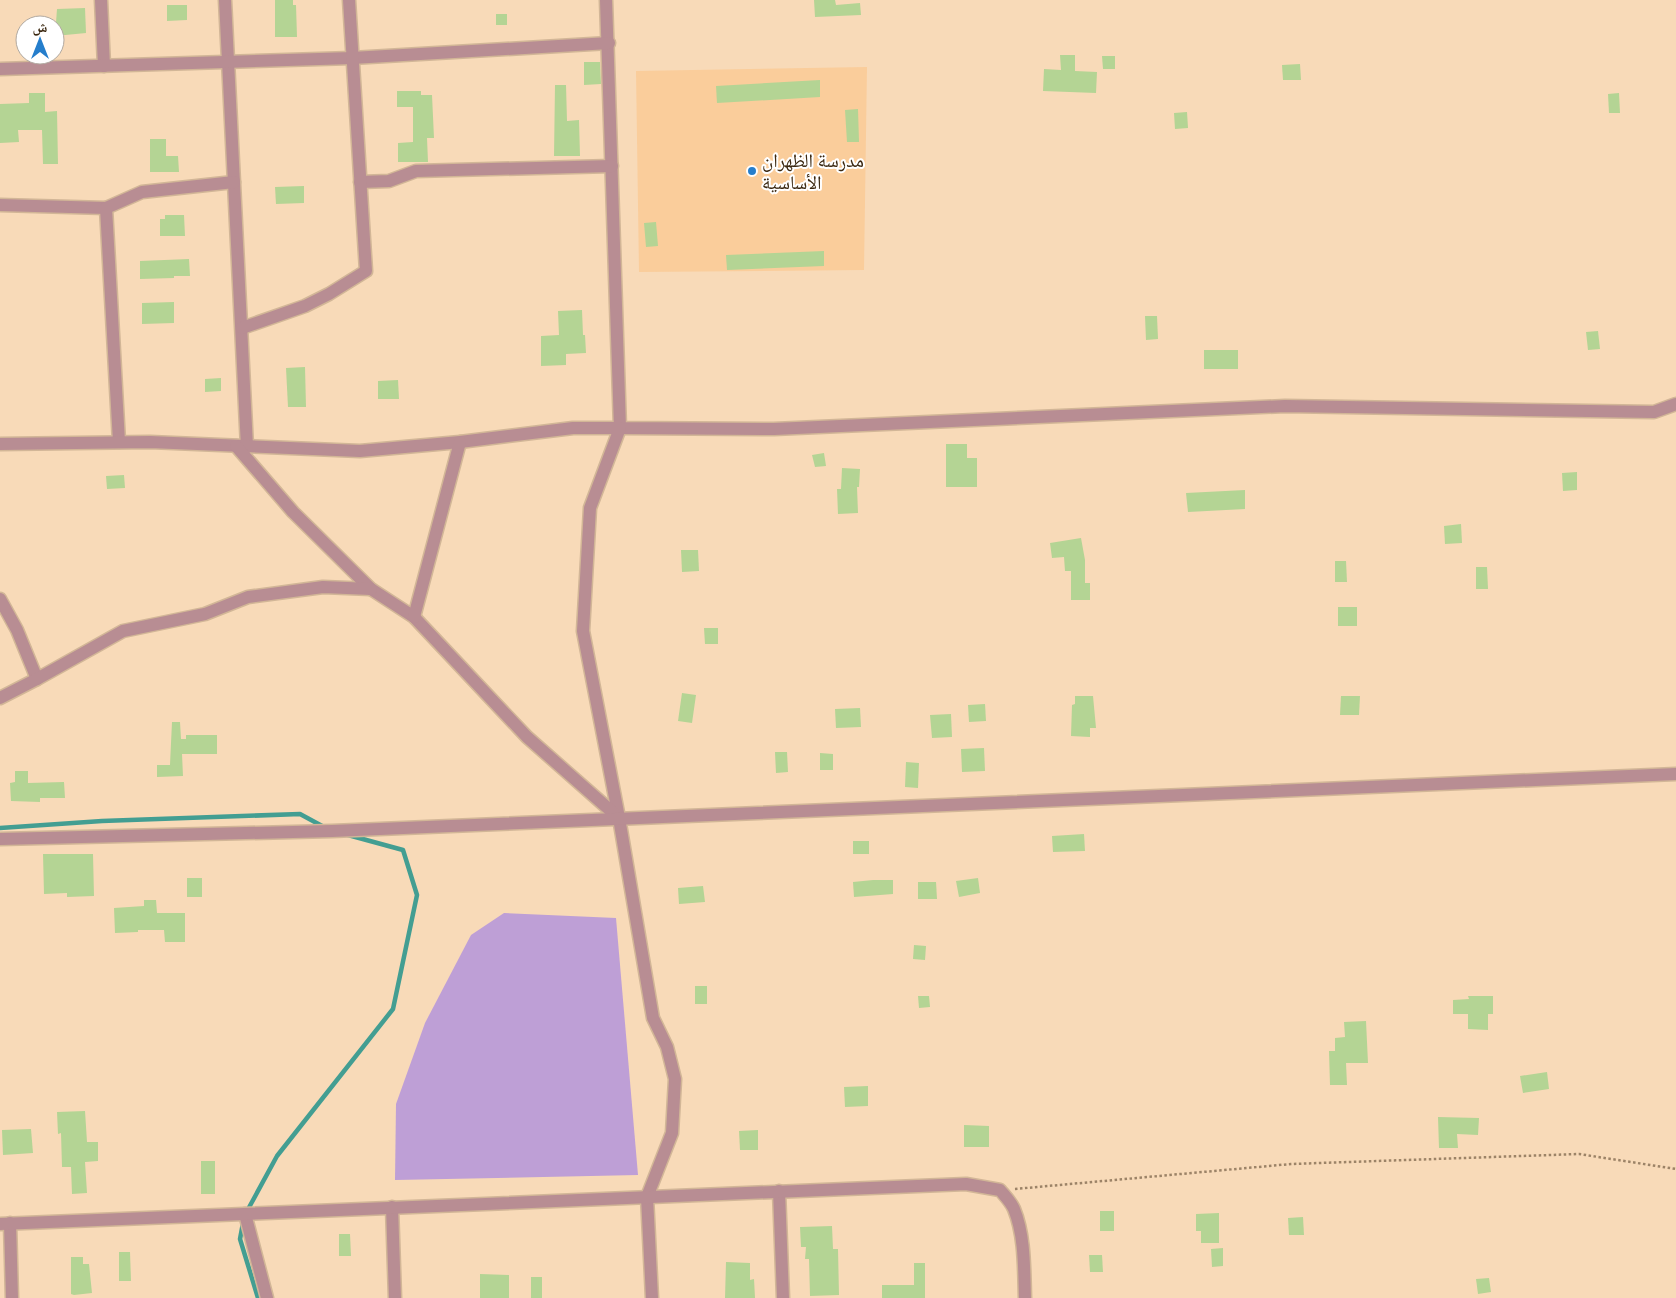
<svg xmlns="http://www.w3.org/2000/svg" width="1676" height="1298" viewBox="0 0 1676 1298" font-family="Figtree,'Noto Naskh Arabic',sans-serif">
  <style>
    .built { fill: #facd9b }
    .green { fill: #be9fd6 }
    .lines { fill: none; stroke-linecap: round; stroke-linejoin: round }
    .stream { stroke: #439e92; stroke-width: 4.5 }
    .building { fill: #b4d494 }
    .street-casing { stroke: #d2b697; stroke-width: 15 }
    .path { stroke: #9c8367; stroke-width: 2.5; stroke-dasharray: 2.5 2.5; stroke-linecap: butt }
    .street { stroke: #b88d93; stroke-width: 12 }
    .poi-dot { fill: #257ecc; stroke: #fff; stroke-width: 2 }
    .labels { text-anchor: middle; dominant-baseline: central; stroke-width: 4; stroke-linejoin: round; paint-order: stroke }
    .poi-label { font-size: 19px; fill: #3b2811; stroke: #fff; text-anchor: start }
  </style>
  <rect width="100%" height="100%" fill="#f8dab8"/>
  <polygon class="built" points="867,67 864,270 639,272 636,71"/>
  <polygon class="green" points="504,913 616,918 638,1175 395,1180 396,1104 425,1023 471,935"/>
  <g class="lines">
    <g class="stream">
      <polyline points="0,828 102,821 300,814 324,827"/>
      <polyline points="246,1213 277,1156 393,1009 417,895 403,850 348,835"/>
      <polyline points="243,1223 240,1239 258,1298"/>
    </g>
  </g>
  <g class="building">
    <polygon points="275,0 293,0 293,5 296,5 297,37 275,37"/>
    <polygon points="814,0 835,0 836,5 860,3 861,15 815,17"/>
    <polygon points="167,5 187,5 187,20 167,21"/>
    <polygon points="85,8 86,33 55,36 57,9"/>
    <rect x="496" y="14" width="11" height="11"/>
    <polygon points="1060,55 1075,55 1075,71 1097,72 1096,93 1043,91 1044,69 1061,70"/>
    <polygon points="1102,56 1115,56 1115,69 1103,69"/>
    <polygon points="584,62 600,62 601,84 584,85"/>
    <polygon points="1300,64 1301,80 1283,80 1282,65"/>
    <polygon points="820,80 820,97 717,103 716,86"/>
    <polygon points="555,85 566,85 567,121 579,120 580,156 554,156"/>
    <polygon points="397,91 421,91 421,95 432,95 434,138 427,138 428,162 398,162 398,143 413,142 413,107 397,107"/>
    <polygon points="29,93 45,93 45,112 57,111 58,164 43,164 42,130 18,130 19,142 0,143 0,104 29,103"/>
    <polygon points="1619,93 1620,113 1609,113 1608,94"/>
    <polygon points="858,109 859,142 847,142 845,110"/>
    <polygon points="1187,112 1188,128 1175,129 1174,113"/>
    <polygon points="150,139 166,139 166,156 178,156 179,172 150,172"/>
    <polygon points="304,186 304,203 276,204 275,187"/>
    <polygon points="165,215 184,215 185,236 160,236 160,219 165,219"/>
    <polygon points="656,222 658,246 646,247 644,223"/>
    <polygon points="824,251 824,266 727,270 726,255"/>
    <polygon points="189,259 190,276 174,276 174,278 140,279 140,261"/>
    <polygon points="174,302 174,323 142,324 142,303"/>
    <polygon points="582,310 583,335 585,335 586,353 566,354 566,365 541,366 541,336 559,335 558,311"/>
    <polygon points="1145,316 1157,316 1158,339 1146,340"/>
    <polygon points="1598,331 1600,349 1588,350 1586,332"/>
    <rect x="1204" y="350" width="34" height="19"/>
    <polygon points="305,367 306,407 288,407 286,368"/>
    <polygon points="221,378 221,391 205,392 205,379"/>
    <polygon points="398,380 399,399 378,399 378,381"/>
    <polygon points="946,444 967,444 967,458 977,458 977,487 946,487"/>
    <polygon points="824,453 826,466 815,467 812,455"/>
    <polygon points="842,468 860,469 859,487 857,487 858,513 838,514 837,489 841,489"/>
    <polygon points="1577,472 1577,490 1563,491 1562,473"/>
    <polygon points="124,475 125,488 107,489 106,476"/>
    <polygon points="1245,490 1245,509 1188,512 1186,493"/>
    <polygon points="1461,524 1462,543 1445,544 1444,526"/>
    <polygon points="1081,538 1085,560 1085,583 1090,583 1090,600 1071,600 1071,571 1065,571 1064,557 1052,558 1050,543"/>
    <polygon points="681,550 698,550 699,571 682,572"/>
    <polygon points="1335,561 1346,561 1347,582 1335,582"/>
    <polygon points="1476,567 1487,567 1488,589 1476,589"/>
    <rect x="1338" y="607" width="19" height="19"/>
    <polygon points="704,628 718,628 718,644 705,644"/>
    <polygon points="682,693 696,695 692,723 678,721"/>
    <polygon points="1075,696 1093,696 1096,728 1090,728 1090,737 1071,736 1072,705 1075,704"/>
    <polygon points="1341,696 1360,696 1359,715 1340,715"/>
    <polygon points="985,704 986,721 969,722 968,705"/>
    <polygon points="860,708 861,727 836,728 835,709"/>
    <polygon points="951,714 952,737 932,738 930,715"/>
    <polygon points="172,722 180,722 181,739 186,739 186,735 217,735 217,754 182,754 183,776 157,777 157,765 170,765"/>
    <polygon points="984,748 985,771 962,772 961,749"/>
    <polygon points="775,752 787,752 788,772 776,773"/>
    <polygon points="820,753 833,754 833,770 820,770"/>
    <polygon points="906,762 919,763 918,788 905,787"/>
    <polygon points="15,771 28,771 28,783 64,782 65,798 40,798 40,802 11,801 10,783 15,782"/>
    <polygon points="1084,834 1085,851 1053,852 1052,836"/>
    <rect x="853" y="841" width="16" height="13"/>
    <polygon points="43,854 93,854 94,896 67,897 67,893 44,894"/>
    <rect x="187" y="878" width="15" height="19"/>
    <polygon points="978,878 980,893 959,897 956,881"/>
    <polygon points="873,880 893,880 893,894 854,897 853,882"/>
    <polygon points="918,882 936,882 937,899 918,899"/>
    <polygon points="703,886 705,902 679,904 678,888"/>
    <polygon points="144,900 156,900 157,913 185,913 185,942 165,942 164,930 138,930 138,932 115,933 114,908 144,906"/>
    <polygon points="914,945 926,946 925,960 913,959"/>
    <rect x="695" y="986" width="12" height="18"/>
    <polygon points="918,996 929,996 930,1007 919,1008"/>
    <polygon points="1468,996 1493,996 1493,1014 1488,1014 1488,1030 1468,1029 1468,1014 1453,1014 1453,1000 1469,999"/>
    <polygon points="1366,1021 1368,1063 1346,1063 1347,1085 1330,1085 1329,1051 1335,1051 1335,1038 1345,1037 1344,1022"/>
    <polygon points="1547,1072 1549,1089 1523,1093 1520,1076"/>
    <polygon points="868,1086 868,1106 845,1107 844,1087"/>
    <polygon points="85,1111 87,1142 98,1142 98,1161 85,1162 87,1193 72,1194 71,1167 62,1167 61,1133 58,1134 57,1112"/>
    <polygon points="1438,1117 1479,1118 1478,1135 1457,1134 1458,1148 1439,1148"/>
    <polygon points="964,1125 989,1126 989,1147 964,1147"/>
    <polygon points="31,1129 33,1153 3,1155 2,1130"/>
    <polygon points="758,1130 758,1150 740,1150 739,1131"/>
    <rect x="201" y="1161" width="14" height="33"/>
    <rect x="1100" y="1211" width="14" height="20"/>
    <polygon points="1219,1213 1219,1243 1201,1243 1201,1231 1196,1231 1196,1214"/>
    <polygon points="1303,1217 1304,1235 1289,1235 1288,1218"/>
    <polygon points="832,1226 833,1249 838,1249 839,1295 810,1296 809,1259 805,1259 806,1247 801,1247 800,1227"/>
    <polygon points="339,1234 350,1234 351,1256 339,1256"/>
    <polygon points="1223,1248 1223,1266 1212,1267 1211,1249"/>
    <polygon points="119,1252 130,1252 131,1281 119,1281"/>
    <polygon points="1089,1255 1102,1255 1103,1272 1090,1272"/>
    <polygon points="71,1257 83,1257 83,1264 89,1264 92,1293 74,1295 71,1294"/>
    <polygon points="726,1262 750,1263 750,1280 754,1279 755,1298 725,1298"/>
    <polygon points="914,1263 925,1263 925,1298 882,1298 882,1285 914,1285"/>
    <polygon points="480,1274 509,1275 509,1298 480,1298"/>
    <rect x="531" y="1277" width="11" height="21"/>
    <polygon points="1489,1278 1491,1292 1478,1294 1476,1279"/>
  </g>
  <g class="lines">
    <g class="street-casing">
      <g id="street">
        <polyline points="101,0 104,66"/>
        <polyline points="225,0 247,447"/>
        <polyline points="606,0 620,428 774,429 1285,406 1654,412 1676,404"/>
        <polyline points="0,69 352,58 609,43"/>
        <polyline points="360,182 389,181 416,171 612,166"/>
        <polyline points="0,205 106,208"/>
        <polyline points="242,328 305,306 329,294 366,271 349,0"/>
        <polyline points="119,442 106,208 142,192 234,182"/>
        <polyline points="0,444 150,442 360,451 460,442 573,428 620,428 590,508 583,631 619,818 653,1018 667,1047 675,1079 672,1133 647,1197 652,1298"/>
        <polyline points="236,446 293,512 371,589 414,617 527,737 619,818"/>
        <polyline points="0,599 17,630 37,679"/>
        <polyline points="414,617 460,442"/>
        <polyline points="0,698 37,679 123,631 205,614 248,597 323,587 371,589"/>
        <polyline points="0,839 332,831 1676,774"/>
        <polyline points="779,1191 783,1298"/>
        <polyline points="392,1207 395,1298"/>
        <polyline points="245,1214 267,1298"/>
        <polyline points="10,1223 12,1298"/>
        <path d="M 0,1224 L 966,1184 L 1000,1190 C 1005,1196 1011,1202 1014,1209 C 1025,1236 1024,1269 1025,1298"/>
      </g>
    </g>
    <polyline class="path" points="1015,1189 1291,1164 1579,1154 1676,1169"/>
    <use href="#street" class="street"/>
  </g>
  <circle class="poi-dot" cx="752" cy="171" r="5"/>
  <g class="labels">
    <g class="poi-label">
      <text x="762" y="160">مدرسة الظهران<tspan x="762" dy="22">الأساسية</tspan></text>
    </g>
  </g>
  <g transform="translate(40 40)"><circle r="24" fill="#ffffff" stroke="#b1a9a0"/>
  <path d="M0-4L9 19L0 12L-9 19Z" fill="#257ecc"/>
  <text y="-8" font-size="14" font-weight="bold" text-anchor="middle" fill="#3b2811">ش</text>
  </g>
</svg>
